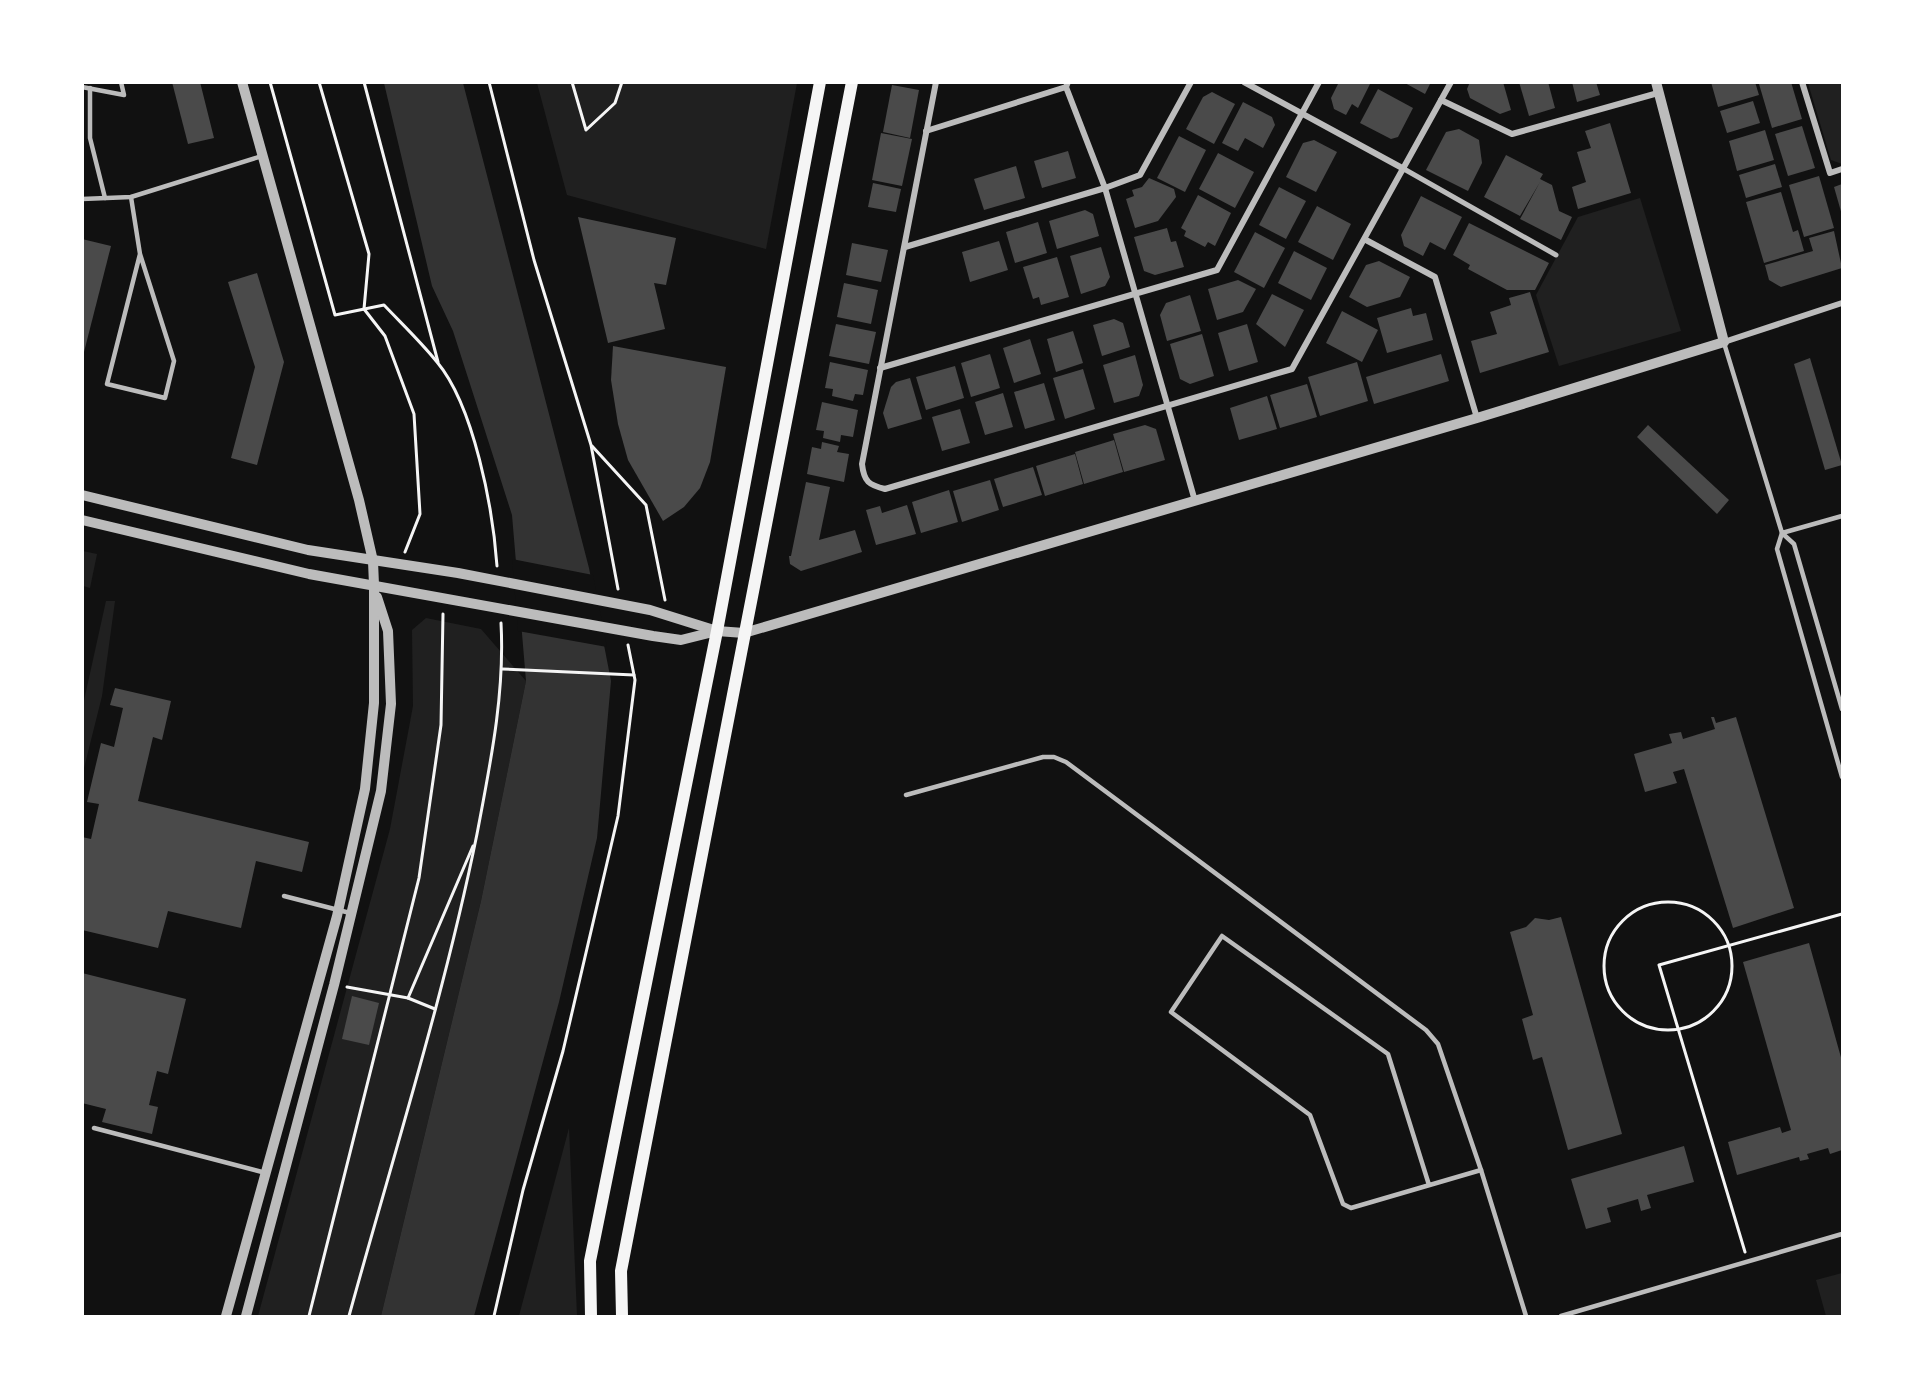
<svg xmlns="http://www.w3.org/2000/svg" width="1925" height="1399" viewBox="0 0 1925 1399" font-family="Roboto,sans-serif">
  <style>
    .green { fill: #202020 }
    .water { fill: #333 }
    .pier { fill: #111 }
    .building { fill: #4a4a4a }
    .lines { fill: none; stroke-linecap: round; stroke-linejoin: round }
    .path { stroke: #f5f5f5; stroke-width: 3 }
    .service { stroke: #bcbcbc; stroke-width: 4.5 }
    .pedestrian { stroke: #bcbcbc; stroke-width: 5 }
    .minor { stroke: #bcbcbc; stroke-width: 6 }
    .tertiary { stroke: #bcbcbc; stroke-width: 10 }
    .secondary { stroke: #f5f5f5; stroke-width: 12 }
  </style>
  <rect width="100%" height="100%" fill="#111"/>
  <g class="green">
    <polygon points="537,83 797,83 766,249 567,195"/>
    <polygon points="1808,83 1842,83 1842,164 1831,160"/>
    <polygon points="1640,198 1681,331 1559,366 1536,295 1578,217"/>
    <polygon points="83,551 97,554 90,588 83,586"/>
    <polygon points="106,601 115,601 102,696 83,772 83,705"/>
    <polygon points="426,618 481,629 526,681 481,901 381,1316 258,1316 390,829 413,706 412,630"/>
    <polygon points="569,1128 577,1316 519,1316"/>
    <polygon points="1842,1273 1842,1316 1826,1316 1816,1280"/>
  </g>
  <polygon class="water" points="384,83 463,83 589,568 611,681 597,838 559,1002 474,1316 381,1316 481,901 526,681 512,515 453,331 432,286"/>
  <polygon class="pier" points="512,559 593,575 607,647 518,631"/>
  <g class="building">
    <polygon points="172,82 200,82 214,138 188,144"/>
    <polygon points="1339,82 1371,82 1358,108 1352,104 1346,115 1334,109 1331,98"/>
    <polygon points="1403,82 1431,82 1425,94"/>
    <polygon points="1470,82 1503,82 1511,110 1500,114 1470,98 1467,89"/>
    <polygon points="1519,82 1548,82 1555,108 1529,116"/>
    <polygon points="1572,82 1596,82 1600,95 1577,102"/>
    <polygon points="1711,82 1755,82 1759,95 1718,107"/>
    <polygon points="1764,82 1791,82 1802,119 1772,128 1759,84"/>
    <polygon points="892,85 919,90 910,138 883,132"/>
    <polygon points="1378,89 1413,108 1398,137 1391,139 1360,123"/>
    <polygon points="1212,92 1235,104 1214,144 1186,129 1203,97"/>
    <polygon points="1753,101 1760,123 1727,133 1720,111"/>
    <polygon points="1243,102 1272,117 1275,125 1263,148 1245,138 1238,151 1222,143"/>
    <polygon points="1610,123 1631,193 1578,209 1572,187 1586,182 1577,152 1591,148 1585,131"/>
    <polygon points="1802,126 1815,168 1788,176 1775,134"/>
    <polygon points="1459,129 1479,140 1482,163 1468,191 1426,170 1446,132"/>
    <polygon points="1765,130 1774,160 1737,171 1729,141"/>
    <polygon points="881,133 912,139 902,186 872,180"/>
    <polygon points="1179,136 1206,150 1185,192 1157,178"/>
    <polygon points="1314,140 1337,152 1316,192 1286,177 1303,143"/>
    <polygon points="1068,151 1076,178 1042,188 1034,161"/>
    <polygon points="1218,153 1254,172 1235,208 1199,189"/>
    <polygon points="1506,155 1543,174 1540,179 1552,185 1559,211 1572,217 1561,240 1520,219 1540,182 1520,216 1484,197"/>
    <polygon points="1775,164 1782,187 1746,198 1739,175"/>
    <polygon points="1016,166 1025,198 984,210 974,179"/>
    <polygon points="1819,176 1834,228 1804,237 1789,185"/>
    <polygon points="1149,178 1174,189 1176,197 1158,221 1135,228 1126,199 1134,196 1132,190 1142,187"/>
    <polygon points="873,183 901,189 896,212 868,207"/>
    <polygon points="1842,184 1842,215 1834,187"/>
    <polygon points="1279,187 1306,201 1286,239 1259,225"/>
    <polygon points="1781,192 1793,232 1798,230 1804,251 1764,263 1746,202"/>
    <polygon points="1198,195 1231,213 1215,246 1208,242 1205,247 1184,236 1186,231 1181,228"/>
    <polygon points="1421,196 1462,217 1445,250 1430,242 1423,256 1404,246 1401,235"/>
    <polygon points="1317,206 1351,224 1333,260 1298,242"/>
    <polygon points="1085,210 1093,214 1099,236 1057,249 1049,221"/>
    <polygon points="578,217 676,238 666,285 654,283 665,329 608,343"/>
    <polygon points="1038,222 1047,253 1015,263 1006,232"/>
    <polygon points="1469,223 1549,263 1535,290 1507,290 1468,269 1470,265 1453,255"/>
    <polygon points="1167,228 1171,242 1176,241 1184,267 1155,275 1144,271 1134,237"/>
    <polygon points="1834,231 1842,268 1781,287 1769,280 1765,265 1813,251 1809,238"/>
    <polygon points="1255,232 1285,248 1264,288 1234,272"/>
    <polygon points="82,239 111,246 83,356 82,356"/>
    <polygon points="999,241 1008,270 970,282 962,252"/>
    <polygon points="852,243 888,250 881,282 846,275"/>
    <polygon points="1101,247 1110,277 1105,286 1081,294 1070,256"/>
    <polygon points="1294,251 1327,268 1311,300 1278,283"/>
    <polygon points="1057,257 1069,297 1041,305 1039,297 1033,299 1023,267"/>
    <polygon points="1379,261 1410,277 1400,297 1367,307 1349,297 1366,265"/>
    <polygon points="257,273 284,362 257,465 231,458 255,367 228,282"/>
    <polygon points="1238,280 1256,289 1243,312 1217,320 1208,289"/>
    <polygon points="844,283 878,290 871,324 837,317"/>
    <polygon points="1530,292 1549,352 1480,373 1471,341 1497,334 1490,312 1511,305 1509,298"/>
    <polygon points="1272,294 1304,310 1285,347 1256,324"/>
    <polygon points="1190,295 1201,331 1167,341 1160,315 1166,303"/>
    <polygon points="1411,308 1413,316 1426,313 1433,340 1387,353 1377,318"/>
    <polygon points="1342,311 1378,330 1362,362 1326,343"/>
    <polygon points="1114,319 1123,323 1130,347 1102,356 1093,325"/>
    <polygon points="836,324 876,332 869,364 829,356"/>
    <polygon points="1247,324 1258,362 1229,371 1218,333"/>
    <polygon points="1073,331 1083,363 1056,372 1047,339"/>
    <polygon points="1202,334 1214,376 1190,384 1180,379 1170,344"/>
    <polygon points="1030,339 1041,374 1014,383 1003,348"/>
    <polygon points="613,346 726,367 710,462 700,488 684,507 663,521 628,460 618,424 611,380"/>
    <polygon points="990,354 1000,388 971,397 961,363"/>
    <polygon points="1441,354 1449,381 1374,404 1366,377"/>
    <polygon points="1135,355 1143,385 1139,396 1114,403 1103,365"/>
    <polygon points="1810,358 1842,465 1825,470 1794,364"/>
    <polygon points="830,362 868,370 863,395 855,394 853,401 832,396 833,389 825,388"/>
    <polygon points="1357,362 1368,401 1320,416 1308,377"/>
    <polygon points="955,366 964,398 926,410 916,377"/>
    <polygon points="1083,369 1095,409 1065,419 1053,378"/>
    <polygon points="910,378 922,419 888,429 883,413 891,387 896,382"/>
    <polygon points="1044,383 1055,420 1025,429 1014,392"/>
    <polygon points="1307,384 1317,417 1280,428 1270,395"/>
    <polygon points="1003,393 1013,427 985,435 975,402"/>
    <polygon points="1267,396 1277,429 1239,440 1230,408"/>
    <polygon points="822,402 858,410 853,437 841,435 840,442 823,438 824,431 816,430"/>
    <polygon points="960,409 970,443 942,451 932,417"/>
    <polygon points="1145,425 1156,429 1165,460 1124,472 1113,434"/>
    <polygon points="1648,425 1729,500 1717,514 1637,437"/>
    <polygon points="1114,440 1123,472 1084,484 1075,452"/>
    <polygon points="822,442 839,446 837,452 849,454 844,482 807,474 812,447 821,449"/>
    <polygon points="1075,454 1083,484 1045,496 1036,466"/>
    <polygon points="1033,467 1042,495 1003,507 994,479"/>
    <polygon points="990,480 999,510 962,522 953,491"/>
    <polygon points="806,482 830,487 819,540 855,530 862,552 801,571 790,564 789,556 791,556"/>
    <polygon points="949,490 958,522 921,533 912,502"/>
    <polygon points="907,505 916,534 876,545 866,510 880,506 882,513"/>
    <polygon points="115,688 171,701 162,740 153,737 138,801 309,842 302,872 256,861 241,928 168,911 158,948 82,930 82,837 91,839 99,804 87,802 101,743 114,747 123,708 110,705"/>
    <polygon points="1711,717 1714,717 1716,723 1736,717 1794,908 1733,928 1684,769 1673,772 1677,783 1645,792 1634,754 1672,743 1669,734 1681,732 1683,739 1715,729"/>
    <polygon points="1561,917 1622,1134 1568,1150 1542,1057 1533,1060 1522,1019 1533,1015 1510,932 1526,927 1535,918 1549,920"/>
    <polygon points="1809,943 1842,1061 1842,1150 1830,1154 1828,1148 1807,1154 1809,1159 1800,1161 1799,1157 1737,1175 1728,1142 1780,1127 1782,1133 1791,1130 1743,962"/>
    <polygon points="82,973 186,999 168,1074 157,1071 149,1105 158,1107 152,1134 102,1122 106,1109 82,1103"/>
    <polygon points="352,996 379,1003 369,1045 342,1039"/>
    <polygon points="1684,1146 1694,1182 1647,1195 1651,1208 1641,1211 1638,1199 1607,1208 1611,1222 1586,1229 1571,1179"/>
  </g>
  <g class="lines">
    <g class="path">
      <path d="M 270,82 L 335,315 L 384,305 C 402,324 421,342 437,362 C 474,406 493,509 497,566"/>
      <polyline points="319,82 369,254 364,309 385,336 414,414 420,514 405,552"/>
      <polyline points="364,82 438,362"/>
      <polyline points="489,82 534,260 591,445 618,589"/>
      <polyline points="572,82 586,130 615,103 622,82"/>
      <polyline points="592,446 646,505 665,600"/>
      <polyline points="502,669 634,675"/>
      <circle cx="1668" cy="966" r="64"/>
      <polyline points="347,987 408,998 473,846"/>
      <polyline points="408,998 435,1009"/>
      <polyline points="1745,1252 1659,965 1842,914"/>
      <polyline points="309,1316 419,878 441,725 443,614"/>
      <path d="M 349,1316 C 393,1156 444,997 477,834 C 490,765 505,694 501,623"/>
      <polyline points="494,1316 523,1190 563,1051 618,816 635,680 628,645"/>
    </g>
    <g class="service">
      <polyline points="82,87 124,95 121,82"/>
      <polyline points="90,88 90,138 105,198"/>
      <polyline points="131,197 140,254 107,384 165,398 174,361 140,254"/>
      <polyline points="82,199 131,197 262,156"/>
      <polyline points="1724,343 1782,533 1842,516"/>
      <polyline points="1842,709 1794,544 1782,533 1777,549 1842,777"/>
      <polyline points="906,795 1043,757 1054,757 1066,762 1426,1030 1438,1044 1481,1170 1526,1316"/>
      <polyline points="284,896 350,913"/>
      <polyline points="94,1128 266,1173"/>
      <polyline points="1429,1185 1388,1054 1222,936 1171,1012 1310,1115 1343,1204 1351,1208 1481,1170"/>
      <polyline points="1561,1316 1842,1234"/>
    </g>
    <polyline class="pedestrian" points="1404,169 1556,255"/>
    <g class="minor">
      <path d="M 936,82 L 862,464 C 864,482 869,485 885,489 L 1292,369 L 1451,82"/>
      <polyline points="1244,82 1404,169"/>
      <polyline points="1802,82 1830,173 1842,169"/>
      <polyline points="1066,87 1105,188 1195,501"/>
      <polyline points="1441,100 1512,134 1658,93"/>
      <polyline points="926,131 1066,87 1068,82"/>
      <polyline points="1366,240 1435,277 1477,418"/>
      <polyline points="905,247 1105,188 1140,175 1191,82"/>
      <polyline points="1724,342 1842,303"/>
      <polyline points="880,368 1217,270 1319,82"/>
    </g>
    <g class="tertiary">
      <polyline points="82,495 308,550 458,573 650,610 717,631 744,633 1477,418 1724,342 1656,82"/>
      <polyline points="82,520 309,574 653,636 681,640 717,631"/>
      <polyline points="226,1316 337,916 365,789 374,703 374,585 373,561 359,500 242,82"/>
      <polyline points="246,1316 334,985 381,791 391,704 388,631 377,597"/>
    </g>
    <g class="secondary">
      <polyline points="591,1316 590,1261 717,631 820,82"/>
      <polyline points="622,1316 621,1271 852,82"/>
    </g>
  </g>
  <rect width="1925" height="1399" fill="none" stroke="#ffffff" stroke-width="168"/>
</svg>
